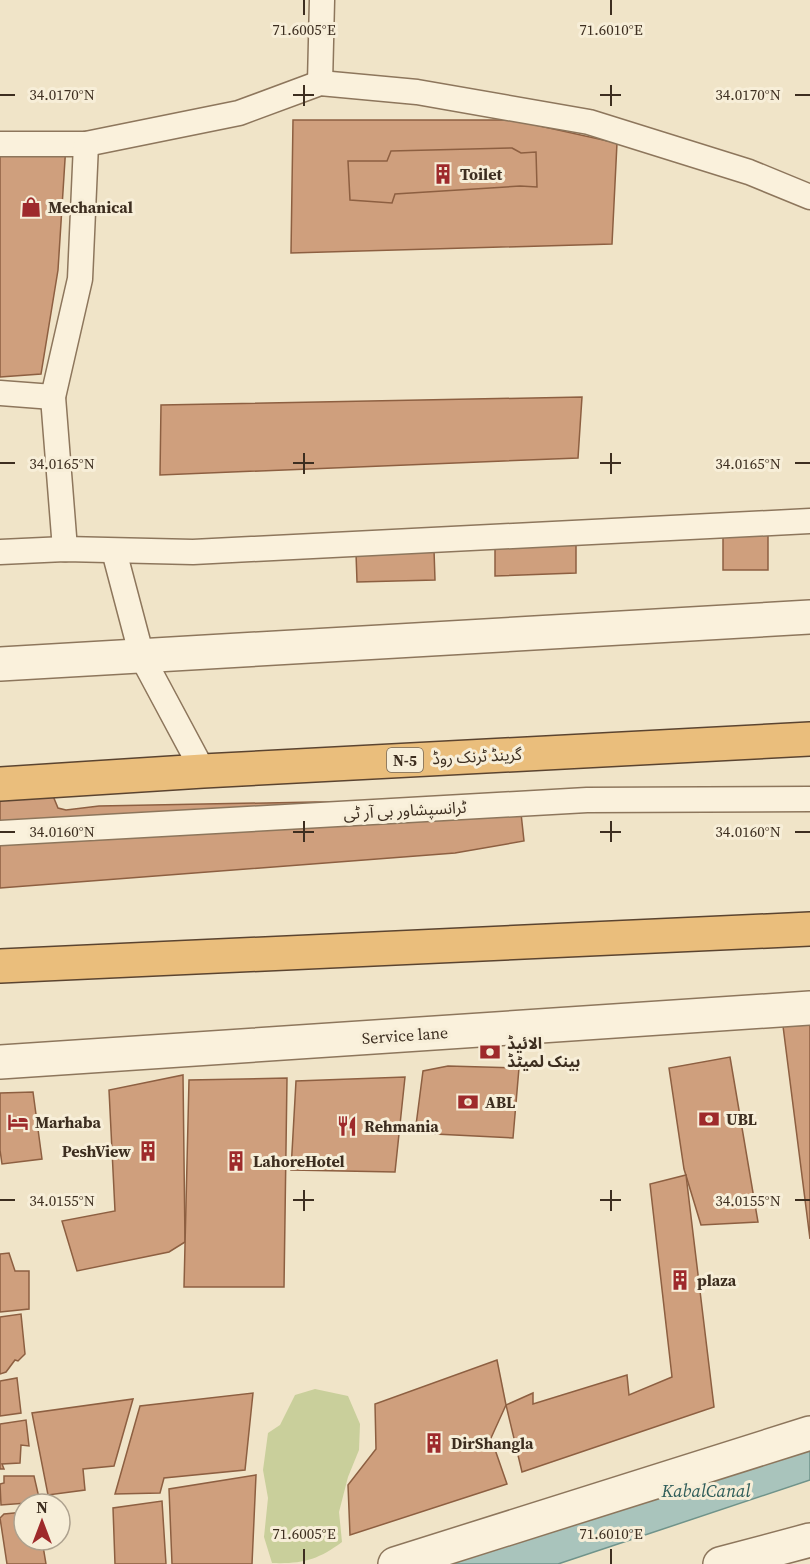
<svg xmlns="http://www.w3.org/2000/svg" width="810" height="1564" viewBox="0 0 810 1564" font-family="'Source Serif 4','Noto Sans Arabic',serif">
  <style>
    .green { fill: #c9cf9b }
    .water { fill: #a9c4bc; stroke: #6f938a; stroke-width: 1.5 }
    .building { fill: #cf9f7d; stroke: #8d5f41; stroke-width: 1.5 }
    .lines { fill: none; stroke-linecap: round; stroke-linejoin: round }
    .service-casing { stroke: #8d765c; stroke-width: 27 }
    .minor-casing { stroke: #8d765c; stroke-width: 36 }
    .tertiary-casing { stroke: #8d765c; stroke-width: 36 }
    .trunk-casing { stroke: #5b4430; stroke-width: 36 }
    .service { stroke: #faf1dc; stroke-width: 24 }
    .minor { stroke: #faf1dc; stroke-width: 33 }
    .tertiary { stroke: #faf1dc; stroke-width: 33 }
    .trunk { stroke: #eabe7c; stroke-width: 33 }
    .ticks { fill: none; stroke: #3d2e20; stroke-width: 2 }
    .labels { text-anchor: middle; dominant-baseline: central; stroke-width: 6; stroke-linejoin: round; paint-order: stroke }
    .shield { fill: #f7eed8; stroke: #756857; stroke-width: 1.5 }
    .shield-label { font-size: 15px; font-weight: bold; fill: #3d2e20 }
    .poi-label { font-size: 16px; font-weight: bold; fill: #3d2e20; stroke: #f7eed8; text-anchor: start }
    .street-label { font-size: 16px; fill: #3d2e20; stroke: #f7eed8 }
    .water-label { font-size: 18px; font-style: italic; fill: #2f5d5a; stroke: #f7eed8 }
    .ticks-label { font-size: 15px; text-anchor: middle; fill: #3d2e20; stroke: #f7eed8; stroke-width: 6; stroke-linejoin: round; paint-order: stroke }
  </style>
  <rect width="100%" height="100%" fill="#f0e4c8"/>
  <path class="green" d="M 315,1389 L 348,1396 L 360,1424 L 359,1450 L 348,1477 L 339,1512 L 342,1542 C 318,1560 302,1564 272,1563 L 264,1537 L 268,1498 L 263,1470 L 268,1433 L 280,1425 L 295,1395 Z"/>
  <polygon class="water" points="810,1431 810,1480 558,1564 434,1564"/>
  <g class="building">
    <polygon points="293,120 513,120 617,143 612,244 291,253"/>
    <polygon points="0,136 66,144 58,270 41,374 0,377"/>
    <polygon points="512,148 521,153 536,152 537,187 520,186 395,194 392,203 350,200 348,161 387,161 391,151"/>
    <polygon points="582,397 578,458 160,475 161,405"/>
    <polygon points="768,532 768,570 723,570 723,533"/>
    <polygon points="576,545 576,573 495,576 495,547"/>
    <polygon points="434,550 435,580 357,582 356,553"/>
    <polygon points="51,791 58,808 66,810 99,806 315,802 520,804 524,841 455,853 0,888 0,793"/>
    <polygon points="810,1025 810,1239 783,1026"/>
    <polygon points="730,1057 758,1222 701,1225 684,1169 669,1068"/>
    <polygon points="448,1066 519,1068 513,1138 415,1133 423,1071"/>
    <polygon points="183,1075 185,1242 169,1252 77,1271 62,1221 115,1211 109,1090"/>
    <polygon points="405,1077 395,1172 291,1170 296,1081"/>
    <polygon points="287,1078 284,1287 184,1287 189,1080"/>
    <polygon points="33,1092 42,1159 2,1164 0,1150 0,1093"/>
    <polygon points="686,1175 714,1407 522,1472 506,1405 533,1393 533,1404 627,1375 629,1395 672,1377 650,1184"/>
    <polygon points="9,1253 15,1271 29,1271 29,1309 0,1312 0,1254"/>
    <polygon points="21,1314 25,1354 18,1361 15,1360 6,1372 0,1374 0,1317"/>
    <polygon points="497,1360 506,1405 491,1438 507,1484 350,1535 348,1485 376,1449 375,1404"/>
    <polygon points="17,1378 21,1413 0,1416 0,1381"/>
    <polygon points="253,1393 245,1470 164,1478 160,1493 115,1494 140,1406"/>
    <polygon points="133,1399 114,1466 83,1469 85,1490 48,1495 32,1413"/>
    <polygon points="26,1420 29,1446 21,1445 20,1463 2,1464 4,1469 0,1469 0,1424"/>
    <polygon points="256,1475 252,1564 172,1564 169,1489"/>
    <polygon points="4,1476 34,1476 40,1502 1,1505 0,1484 4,1483"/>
    <polygon points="162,1501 166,1564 115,1564 113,1508"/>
    <polygon points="24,1512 24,1540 42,1540 46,1564 7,1564 0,1518 4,1514"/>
  </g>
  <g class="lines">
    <g class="service-casing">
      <g id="service">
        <polyline points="320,83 322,0"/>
        <polyline points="0,144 86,144 239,113 320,83 417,92 589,122 749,172 810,197"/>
        <polyline points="0,393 53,397"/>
        <polyline points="65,549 53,397 80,279 86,144"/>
        <polyline points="114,551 142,657 203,771"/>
        <polyline points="0,552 65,549 193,552 810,521"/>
        <polyline points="0,833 587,800 810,799"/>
      </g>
    </g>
    <g class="minor-casing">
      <g id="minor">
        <polyline points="395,1564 810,1433"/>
        <polyline points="720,1564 810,1540"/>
      </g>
    </g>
    <g class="tertiary-casing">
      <g id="tertiary">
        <polyline points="0,664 810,617"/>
        <polyline points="0,1062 810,1008"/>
      </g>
    </g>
    <g class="trunk-casing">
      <g id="trunk">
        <polyline points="0,784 203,771 810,739"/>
        <polyline points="0,966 810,929"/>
      </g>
    </g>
    <use href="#service" class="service"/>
    <use href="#minor" class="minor"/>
    <use href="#tertiary" class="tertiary"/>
    <use href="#trunk" class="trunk"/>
  </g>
  <path class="ticks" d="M 304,0 L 304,15M 611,0 L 611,15M 304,85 L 304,106M 611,85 L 611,106M 0,95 L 15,95M 293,95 L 314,95M 600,95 L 621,95M 795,95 L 810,95M 304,453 L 304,474M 611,453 L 611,474M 0,463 L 15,463M 293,463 L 314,463M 600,463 L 621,463M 795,463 L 810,463M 304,821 L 304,842M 611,821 L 611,842M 0,832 L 15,832M 293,832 L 314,832M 600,832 L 621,832M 795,832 L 810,832M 304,1190 L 304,1211M 611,1190 L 611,1211M 0,1200 L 15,1200M 293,1200 L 314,1200M 600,1200 L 621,1200M 795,1200 L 810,1200M 304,1549 L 304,1564M 611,1549 L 611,1564"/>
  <defs>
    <g id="building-bare" transform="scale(1.62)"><path d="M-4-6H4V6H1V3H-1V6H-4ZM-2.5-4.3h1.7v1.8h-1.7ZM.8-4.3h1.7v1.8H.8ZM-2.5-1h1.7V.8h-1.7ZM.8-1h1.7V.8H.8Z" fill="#9e2a2b" stroke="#f7eed8" stroke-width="2.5" paint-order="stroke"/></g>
    <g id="shop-bare" transform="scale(1.62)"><path d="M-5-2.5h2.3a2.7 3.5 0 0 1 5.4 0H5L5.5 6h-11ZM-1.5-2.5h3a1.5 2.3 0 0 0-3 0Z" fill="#9e2a2b" stroke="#f7eed8" stroke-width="2.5" paint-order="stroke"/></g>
    <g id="bank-bare" transform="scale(1.62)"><path d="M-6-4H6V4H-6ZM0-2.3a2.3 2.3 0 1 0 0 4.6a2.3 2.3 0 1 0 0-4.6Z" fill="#9e2a2b" stroke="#f7eed8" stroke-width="2.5" paint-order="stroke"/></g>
    <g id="hotel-bare" transform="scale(1.62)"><path d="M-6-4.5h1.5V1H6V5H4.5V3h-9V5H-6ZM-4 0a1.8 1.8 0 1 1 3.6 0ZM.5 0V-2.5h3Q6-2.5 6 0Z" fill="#9e2a2b" stroke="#f7eed8" stroke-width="2.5" paint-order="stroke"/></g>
    <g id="restaurant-bare" transform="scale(1.62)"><path d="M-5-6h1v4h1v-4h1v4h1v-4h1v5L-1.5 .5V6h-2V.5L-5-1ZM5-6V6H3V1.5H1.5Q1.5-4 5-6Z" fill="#9e2a2b" stroke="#f7eed8" stroke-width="2.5" paint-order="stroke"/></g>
  </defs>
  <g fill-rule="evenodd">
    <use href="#building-bare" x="443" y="174"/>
    <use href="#shop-bare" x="31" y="207"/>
    <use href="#bank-bare" x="490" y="1052"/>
    <use href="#bank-bare" x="468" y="1102"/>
    <use href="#bank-bare" x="709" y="1119"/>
    <use href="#hotel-bare" x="18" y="1122"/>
    <use href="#restaurant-bare" x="347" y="1126"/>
    <use href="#building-bare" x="148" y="1151"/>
    <use href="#building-bare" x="236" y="1161"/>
    <use href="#building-bare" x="680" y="1280"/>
    <use href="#building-bare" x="434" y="1443"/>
  </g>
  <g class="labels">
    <rect class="shield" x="387" y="748" width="36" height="24" rx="4.5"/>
    <g class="shield-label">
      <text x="405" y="760">N-5</text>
    </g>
    <g class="poi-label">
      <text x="460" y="174">Toilet</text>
      <text x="48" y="207">Mechanical</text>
      <text x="507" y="1043">الائیڈ<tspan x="507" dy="18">بینک لمیٹڈ</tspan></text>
      <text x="485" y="1102">ABL</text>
      <text x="726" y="1119">UBL</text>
      <text x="35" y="1122">Marhaba</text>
      <text x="364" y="1126">Rehmania</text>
      <text x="131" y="1151" text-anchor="end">PeshView</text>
      <text x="253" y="1161">LahoreHotel</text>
      <text x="697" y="1280">plaza</text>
      <text x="451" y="1443">DirShangla</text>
    </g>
    <g class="street-label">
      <text transform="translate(477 756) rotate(-3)">گرینڈ ٹرنک روڈ</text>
      <text transform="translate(405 810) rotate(-3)">ٹرانسپشاور بی آر ٹی</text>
      <text transform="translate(405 1035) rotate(-4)">Service lane</text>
    </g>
    <g class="water-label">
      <text x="706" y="1490">KabalCanal</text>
    </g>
  </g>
  <g class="ticks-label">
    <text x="304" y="35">71.6005°E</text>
    <text x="611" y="35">71.6010°E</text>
    <text x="62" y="100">34.0170°N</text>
    <text x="748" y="100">34.0170°N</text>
    <text x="62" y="469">34.0165°N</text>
    <text x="748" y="469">34.0165°N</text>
    <text x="62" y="837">34.0160°N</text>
    <text x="748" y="837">34.0160°N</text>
    <text x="62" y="1206">34.0155°N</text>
    <text x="748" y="1206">34.0155°N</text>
    <text x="304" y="1539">71.6005°E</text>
    <text x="611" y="1539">71.6010°E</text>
  </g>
  <g transform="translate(42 1522)"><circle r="28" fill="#f7eed8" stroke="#ada18e" stroke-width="1.5"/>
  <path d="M0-4.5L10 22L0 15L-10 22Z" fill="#9e2a2b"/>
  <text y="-9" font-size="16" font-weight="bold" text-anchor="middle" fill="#3d2e20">N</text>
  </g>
</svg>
